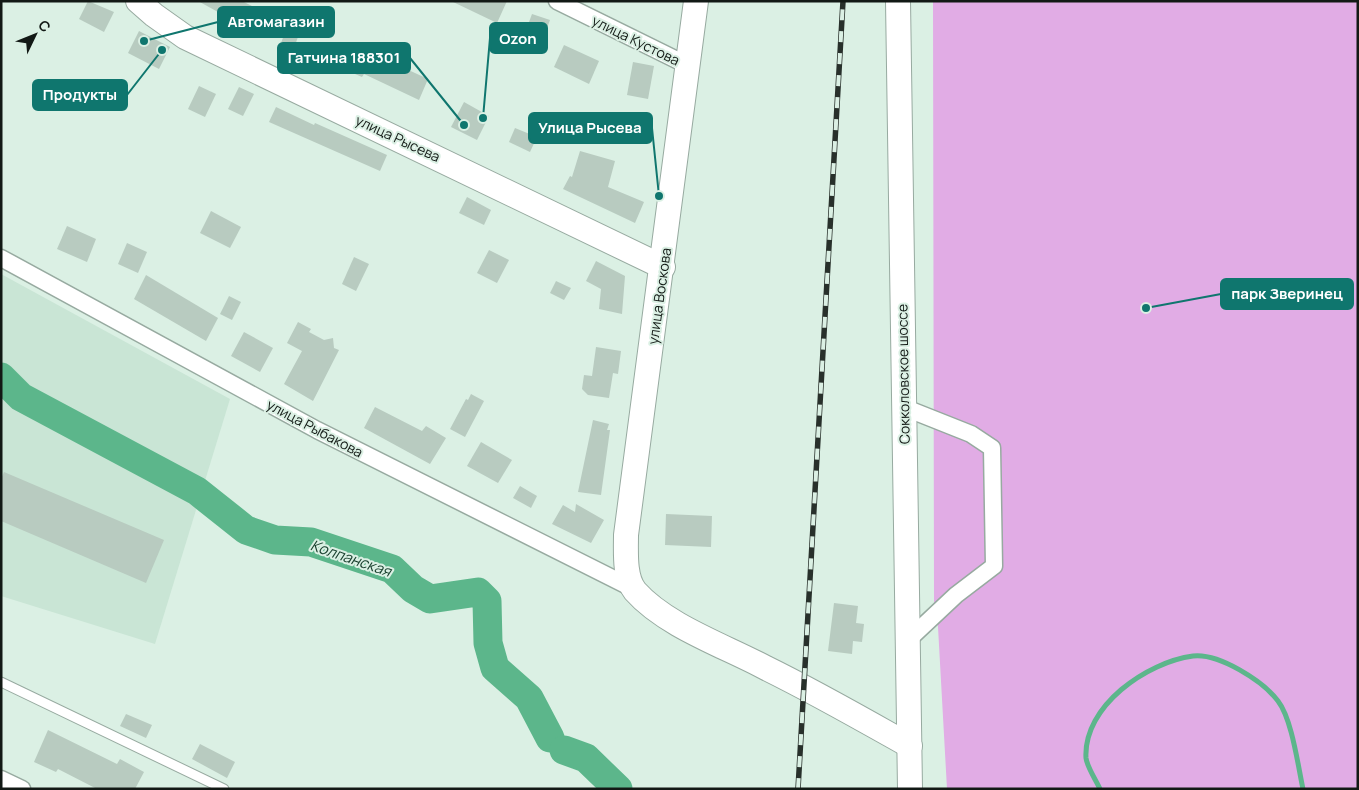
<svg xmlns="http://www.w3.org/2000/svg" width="1359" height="790" viewBox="0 0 1359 790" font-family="Manrope,sans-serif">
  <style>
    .built { fill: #c9e5d5 }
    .green { fill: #e1ace5 }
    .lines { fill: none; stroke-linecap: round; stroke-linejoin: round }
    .stream { stroke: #5cb68b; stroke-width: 5 }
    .river { stroke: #5cb68b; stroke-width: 29 }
    .building { fill: #b8cbc0 }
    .lane-casing { stroke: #97aaa0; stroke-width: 11 }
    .street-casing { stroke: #97aaa0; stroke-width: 19 }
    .secondary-casing { stroke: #97aaa0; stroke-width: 26 }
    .lane { stroke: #fff; stroke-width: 9 }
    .street { stroke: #fff; stroke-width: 16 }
    .secondary { stroke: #fff; stroke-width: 24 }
    .rail-casing { stroke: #28302b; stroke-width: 5.5 }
    .rail { stroke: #dbf0e4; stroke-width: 4; stroke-dasharray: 11; stroke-linecap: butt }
    .labels { text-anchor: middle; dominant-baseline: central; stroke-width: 4; stroke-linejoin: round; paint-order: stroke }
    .street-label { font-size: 14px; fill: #121915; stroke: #dbf0e4 }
    .water-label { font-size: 15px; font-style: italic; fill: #163d2b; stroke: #dbf0e4 }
    .leader { fill: none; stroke: #0f766e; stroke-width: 2 }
    .callout-dot { fill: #0f766e; stroke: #dbf0e4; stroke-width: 2 }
    .callout { fill: #0f766e; stroke: #0f766e; stroke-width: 2 }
    .callout-label { font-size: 15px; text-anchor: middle; font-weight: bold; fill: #fff }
  </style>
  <rect width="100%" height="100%" fill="#dbf0e4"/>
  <polygon class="built" points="1,274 230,399 155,644 1,596"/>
  <polygon class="green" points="933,1 1358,1 1358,789 947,789 938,627 934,601"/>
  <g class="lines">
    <path class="stream" d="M 1100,789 C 1096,780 1087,767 1086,758 C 1083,706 1147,662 1193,656 C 1219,653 1263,681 1278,701 C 1292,719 1298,766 1303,789"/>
    <g class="river">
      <polyline points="1,377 21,397 197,491 246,530 275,540 311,542 392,569 413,589 430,599 478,592 487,601 488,643 495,668 529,698 550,738"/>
      <polyline points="564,750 586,758 618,789"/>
    </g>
  </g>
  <g class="building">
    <polygon points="88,1 114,12 104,32 79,19"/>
    <polygon points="198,1 242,1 256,8 245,31 224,22 227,17"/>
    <polygon points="451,1 507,1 497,23"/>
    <polygon points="532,14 550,20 544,36 526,30"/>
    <polygon points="290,19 303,23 294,48 281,43"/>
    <polygon points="139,31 170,47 159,69 128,53"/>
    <polygon points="564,45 599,61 589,84 554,67"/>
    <polygon points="343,46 387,66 389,61 428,79 419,100 364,74 362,77 334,65"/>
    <polygon points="633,62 654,66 648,99 627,95"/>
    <polygon points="199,86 216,94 205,117 188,109"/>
    <polygon points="239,87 254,94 243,116 228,109"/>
    <polygon points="464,102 489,116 477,140 451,127"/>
    <polygon points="276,107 314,125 315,123 387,155 380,171 269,122"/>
    <polygon points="515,128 537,137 530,152 509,142"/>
    <polygon points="580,151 615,161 608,187 644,202 635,223 563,189 570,176 572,177"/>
    <polygon points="467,197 491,210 484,225 459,213"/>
    <polygon points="211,211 241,227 230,248 200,233"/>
    <polygon points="67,226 96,239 87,262 57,249"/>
    <polygon points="127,243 147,252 138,273 118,264"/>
    <polygon points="489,250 509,260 497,283 477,273"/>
    <polygon points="354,257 369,264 356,291 342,284"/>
    <polygon points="596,261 625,276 622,314 599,309 601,289 586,281"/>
    <polygon points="146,275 218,318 206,341 134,299"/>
    <polygon points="556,281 571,288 564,300 550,293"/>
    <polygon points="229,296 241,302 232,320 220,314"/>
    <polygon points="298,322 311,329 309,332 324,340 333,338 334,348 339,350 313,401 284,384 302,351 287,343"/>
    <polygon points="244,332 273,348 260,372 231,356"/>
    <polygon points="596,347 621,351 618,374 613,373 609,398 588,395 582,389 584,375 592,376"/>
    <polygon points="471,394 484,401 465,437 450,429 466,399 468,400"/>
    <polygon points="375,407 422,431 426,426 446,438 430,464 364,428"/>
    <polygon points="593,420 609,424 607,430 610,430 601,495 578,492"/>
    <polygon points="481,442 512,460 498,483 467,466"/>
    <polygon points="4,472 164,540 146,583 1,521 1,479"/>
    <polygon points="520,486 537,496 531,508 513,498"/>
    <polygon points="576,504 604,520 591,543 552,524 563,505 575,512"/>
    <polygon points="666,514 712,516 711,547 665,545"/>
    <polygon points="834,603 858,606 856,623 864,624 862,642 853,641 852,654 828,651"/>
    <polygon points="126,714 152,725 146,738 120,726"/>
    <polygon points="48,730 117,764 120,759 144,772 135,789 97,789 58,769 56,772 34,762"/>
    <polygon points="200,744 235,762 227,778 192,759"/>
  </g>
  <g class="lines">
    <g class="lane-casing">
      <polyline id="lane" points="1,682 224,789"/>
    </g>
    <g class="street-casing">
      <g id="street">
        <polyline points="557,1 687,65"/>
        <polyline points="1,258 317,430 634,589"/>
        <polyline points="903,407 971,434 992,448 994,566 956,595 907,641"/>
        <polyline points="1,779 22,789"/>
      </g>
    </g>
    <g class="secondary-casing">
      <g id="secondary">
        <polyline points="138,1 154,15 185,37 663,267"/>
        <path d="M 696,1 L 626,535 C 626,552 624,577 635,591 C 666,626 725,646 766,668 C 815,692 862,719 910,746"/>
        <polyline points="898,1 910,789"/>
      </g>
    </g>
    <use href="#lane" class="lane"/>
    <use href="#street" class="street"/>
    <use href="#secondary" class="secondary"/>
    <g class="rail-casing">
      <polyline id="rail" points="798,789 843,1"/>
    </g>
    <use href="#rail" class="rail"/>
  </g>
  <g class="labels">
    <g class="street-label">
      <text transform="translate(636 40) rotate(26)">улица Кустова</text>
      <text transform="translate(398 138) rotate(25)">улица Рысева</text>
      <text transform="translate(659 296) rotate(-82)">улица Воскова</text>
      <text transform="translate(903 374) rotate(-91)">Сокколовское шоссе</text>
      <text transform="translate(315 428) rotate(28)">улица Рыбакова</text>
    </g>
    <g class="water-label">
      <text transform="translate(351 558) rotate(19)">Колпанская</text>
    </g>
  </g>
  <path class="leader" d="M144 41L218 22M483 118L490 38M464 125L410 58M162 50L127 95M659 196L652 128M1146 308L1221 294"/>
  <g class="callout-dot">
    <circle cx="144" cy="41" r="5"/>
    <circle cx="483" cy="118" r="5"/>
    <circle cx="464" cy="125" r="5"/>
    <circle cx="162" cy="50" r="5"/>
    <circle cx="659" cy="196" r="5"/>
    <circle cx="1146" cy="308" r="5"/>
  </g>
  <g class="callout">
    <rect x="218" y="7" width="116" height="30" rx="5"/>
    <rect x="490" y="23" width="57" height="30" rx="5"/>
    <rect x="278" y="43" width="132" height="30" rx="5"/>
    <rect x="33" y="80" width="94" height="30" rx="5"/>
    <rect x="529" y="113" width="123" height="30" rx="5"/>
    <rect x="1221" y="279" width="132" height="30" rx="5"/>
  </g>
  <g class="callout-label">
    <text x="276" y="27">Автомагазин</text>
    <text x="518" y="44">Ozon</text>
    <text x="344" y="63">Гатчина 188301</text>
    <text x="80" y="100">Продукты</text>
    <text x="590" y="133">Улица Рысева</text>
    <text x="1287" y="299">парк Зверинец</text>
  </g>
  <rect width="1359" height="790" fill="none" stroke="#121915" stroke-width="5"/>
  <g transform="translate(35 35) rotate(47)" stroke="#dbf0e4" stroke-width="4" paint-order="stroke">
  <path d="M0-4L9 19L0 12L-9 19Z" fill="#121915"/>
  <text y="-8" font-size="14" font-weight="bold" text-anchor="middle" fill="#121915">С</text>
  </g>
</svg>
